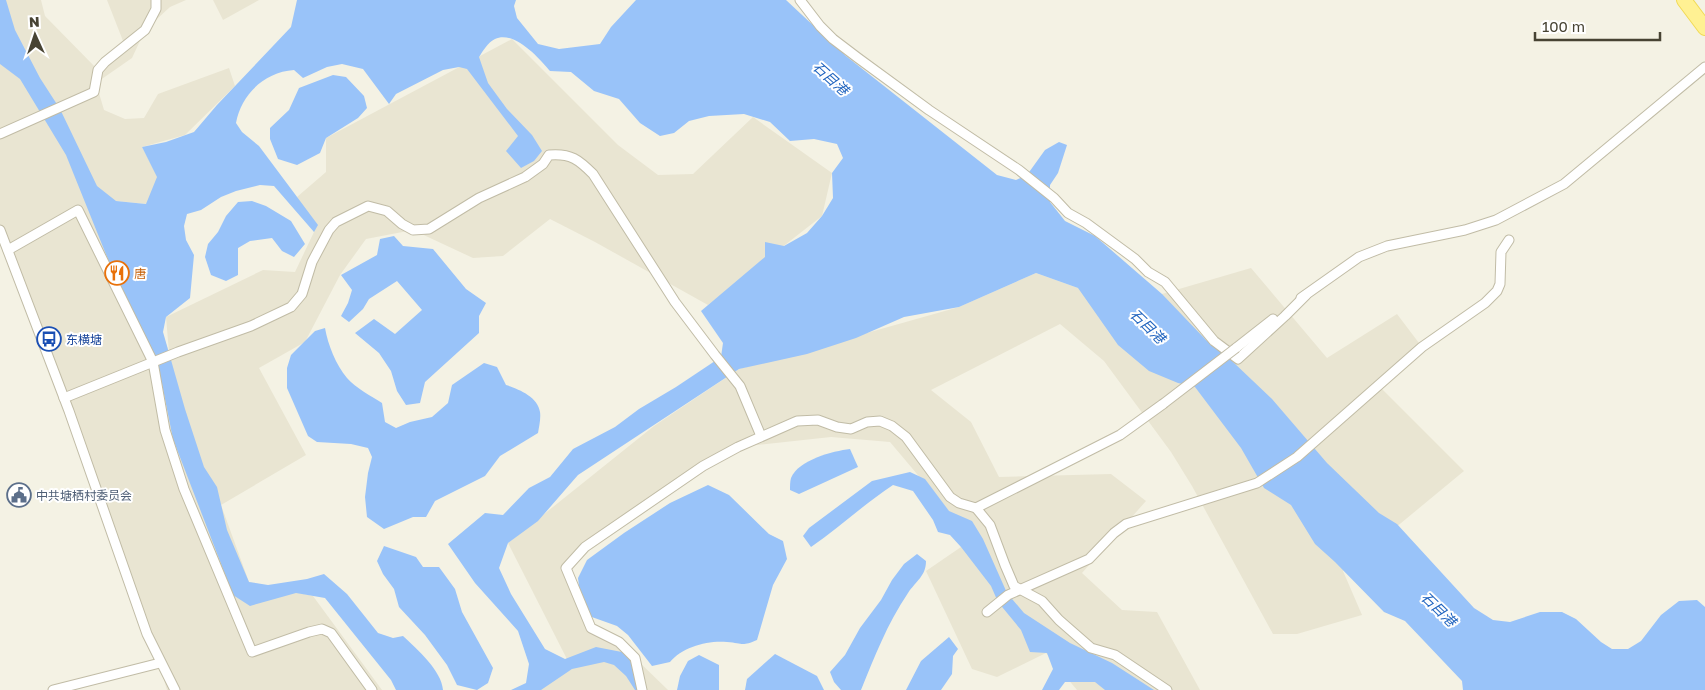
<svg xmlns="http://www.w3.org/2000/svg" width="1705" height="690" viewBox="0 0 1705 690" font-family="'Golos Text','Noto Sans SC',sans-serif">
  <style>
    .residential { fill: #e9e5d2 }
    .water { fill: #99c3f9 }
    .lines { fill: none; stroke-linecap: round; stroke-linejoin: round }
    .minor-casing { stroke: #c1bca6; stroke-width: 11 }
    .primary-casing { stroke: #f1da55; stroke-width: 16 }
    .minor { stroke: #fff; stroke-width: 9 }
    .primary { stroke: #fff193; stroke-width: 14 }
    .minor-bridge-casing { stroke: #c1bca6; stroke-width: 11; stroke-linecap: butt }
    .minor-bridge { stroke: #fff; stroke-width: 9 }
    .labels { text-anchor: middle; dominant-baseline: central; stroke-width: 4; stroke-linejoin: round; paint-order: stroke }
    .food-label { font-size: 12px; fill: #c56008; stroke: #fff; text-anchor: start }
    .transit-label { font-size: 12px; fill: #164399; stroke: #fff; text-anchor: start }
    .service-label { font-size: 12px; fill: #4e5e75; stroke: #fff; text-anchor: start }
    .water-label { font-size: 14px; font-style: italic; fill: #2064bf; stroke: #fff }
  </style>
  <rect width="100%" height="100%" fill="#f4f2e4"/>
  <g class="residential">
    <polygon points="0,0 41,0 45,16 98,70 125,46 107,0 186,0 170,7 145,30 132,58 96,83 104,110 125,119 144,118 158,94 229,68 235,86 185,135 142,147 158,177 147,204 116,201 169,352 166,317 263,270 295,272 314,232 297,197 326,172 326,138 512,39 618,145 658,175 693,174 753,117 832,173 822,216 708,305 595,242 550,219 503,256 473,258 413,230 366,239 340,275 305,342 259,368 306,455 221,505 249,582 313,596 382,690 167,690 156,653 0,226"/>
    <polygon points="213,0 259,0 223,20"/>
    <polygon points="1251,268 1327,358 1397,314 1422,347 1378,385 1464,471 1343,571 1362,615 1297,634 1273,634 1192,486 1171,452 1104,361 1060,324 931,390 971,422 999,477 1111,474 1146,501 1082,573 1122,610 1157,612 1200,690 1077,690 1046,653 997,677 972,669 926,571 961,547 949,512 890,442 831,437 738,447 597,539 566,568 591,628 635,658 668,690 529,690 572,669 508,543 654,426 739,369 959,307 1036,273 1078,288 1162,294"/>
  </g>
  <g class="water">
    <path d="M 0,0 L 6,0 L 15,30 L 40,78 L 60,109 L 97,186 L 116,201 L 146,204 L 157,177 L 142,147 L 166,142 L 194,132 L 217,105 L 291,27 L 297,0 L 516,0 L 514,6 L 517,18 L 538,44 L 559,49 L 600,44 L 611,27 L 636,0 L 786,0 L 846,56 L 997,175 L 1016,180 L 1027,175 L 1045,150 L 1059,142 L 1067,145 L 1058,173 L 1050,185 L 1050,202 L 1065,221 L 1095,236 L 1162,294 L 1206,340 L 1232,361 L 1272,399 L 1327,463 L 1379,513 L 1397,524 L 1474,608 L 1493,620 L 1510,622 L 1540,612 L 1562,612 L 1576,619 L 1601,642 L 1612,649 L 1628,649 L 1641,641 L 1661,615 L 1679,601 L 1697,600 L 1705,607 L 1705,690 L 1463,690 L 1462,681 L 1405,621 L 1384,612 L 1335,562 L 1315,544 L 1291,505 L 1264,488 L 1241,448 L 1195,387 L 1178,383 L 1149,371 L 1118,345 L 1078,288 L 1036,273 L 959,307 L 904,317 L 856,338 L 807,354 L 739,369 L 578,475 L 538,521 L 508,543 L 499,568 L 511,594 L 545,649 L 565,659 L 596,647 L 627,653 L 642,690 L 635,690 L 626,676 L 614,665 L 604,662 L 572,669 L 541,690 L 511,690 L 526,683 L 529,664 L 518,631 L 475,583 L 448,544 L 485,513 L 503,515 L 529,488 L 550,477 L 573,449 L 615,427 L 639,409 L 676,387 L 721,357 L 723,343 L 701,311 L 765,257 L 765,242 L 784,246 L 807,233 L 822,216 L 833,198 L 832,173 L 843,158 L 837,144 L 814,139 L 790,141 L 770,122 L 744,114 L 709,116 L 689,121 L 674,133 L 660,136 L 640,123 L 619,99 L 594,91 L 571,72 L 550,71 C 539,58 514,30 495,39 C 488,42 483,51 479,57 L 488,83 L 507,109 L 532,135 L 542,151 L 534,161 L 521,168 L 506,151 L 518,136 L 467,69 L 459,67 L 443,70 L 396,94 L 389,104 L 363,69 L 342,64 L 327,67 L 303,78 L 294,70 C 264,72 241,95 236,123 L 242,132 L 259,146 L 318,225 L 314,232 L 274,186 L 260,185 L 236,191 L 221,197 L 201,210 L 187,214 L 184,226 L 186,240 L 194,255 L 190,298 L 166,317 L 163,332 L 185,409 L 204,467 L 217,487 L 227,530 L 249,582 L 268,585 L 307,579 L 324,574 L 347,594 L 378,633 L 393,638 L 403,636 C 417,649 442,671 443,690 L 396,690 L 391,680 L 325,598 L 296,593 L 250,606 L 233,595 L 173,439 L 162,384 L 132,319 L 66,155 L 20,79 L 0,64 Z"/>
    <polygon points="333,75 346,77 364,96 367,108 358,118 326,138 320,153 297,165 278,159 270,139 270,128 289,110 299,88"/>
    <polygon points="252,201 266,206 291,221 305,244 294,257 282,251 272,238 250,241 238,248 238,275 226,281 211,275 205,257 208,244 218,232 226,216 238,202"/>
    <polygon points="394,236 403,246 433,249 466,289 486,303 479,316 479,333 425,382 420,403 406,405 397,391 391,371 379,353 355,333 374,319 395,334 422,310 397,281 369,299 363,309 349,322 341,316 348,303 352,290 341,275 377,255 380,239"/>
    <path d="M 325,328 C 328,345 336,365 347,378 C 356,388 371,396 382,403 L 385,422 L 396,428 L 410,422 L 432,417 L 448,403 L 452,385 L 484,363 L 497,367 L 506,385 C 519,389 538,397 540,412 C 541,418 539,427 538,433 L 500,456 L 485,476 L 435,501 L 426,517 L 413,517 L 384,529 L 367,517 L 365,497 L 368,473 L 372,457 L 368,448 L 351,444 L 317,442 L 308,436 L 287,388 L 287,368 L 291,355 L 315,331 Z"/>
    <path d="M 850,449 L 858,467 L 799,494 L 790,490 C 790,487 790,481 791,478 C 798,460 833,451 850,449 Z"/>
    <path d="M 910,472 L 925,479 L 949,511 L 972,521 L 983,539 L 1007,593 L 1024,613 L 1070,643 L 1112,663 L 1154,690 L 1105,690 L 1095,682 L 1065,682 L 1059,690 L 1042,690 L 1053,669 L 1047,653 L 1030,652 L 1021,630 L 998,602 L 991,586 L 961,547 L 950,535 L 938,532 L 933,520 L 913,491 L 893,485 C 864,504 839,528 811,547 L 803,536 L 809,528 L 872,481 Z"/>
    <path d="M 708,485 L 729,495 L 769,534 L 783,541 L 787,559 L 773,585 L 757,640 C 741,647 743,643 727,642 C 708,640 682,647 670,662 L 652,666 L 628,635 L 617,626 L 589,616 L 581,603 L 578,578 L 587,560 L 624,533 L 670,503 Z"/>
    <polygon points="384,546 416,557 423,567 439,567 455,589 462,612 493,668 488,683 477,690 457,685 447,665 425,635 399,607 394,589 383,574 377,561"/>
    <path d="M 917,554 L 926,561 C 926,576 916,581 908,593 C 887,624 875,656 861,690 L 841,690 L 834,682 L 830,672 L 845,655 L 860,628 L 881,600 L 892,580 L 904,564 Z"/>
    <polygon points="949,637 958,649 953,656 952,674 941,690 906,690 921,661"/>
    <polygon points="775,654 817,676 824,690 745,690 747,679"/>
    <polygon points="699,655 719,665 719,690 677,690 680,676 688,661"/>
  </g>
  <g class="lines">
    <g class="minor-casing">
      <g id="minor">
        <polyline points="800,0 820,26 833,39 858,58 929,110 1019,170 1054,198 1068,213 1086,223 1135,259 1148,272 1165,282 1214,341 1238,359 1285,316 1306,295"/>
        <polyline points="0,134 94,92 98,70 105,62 145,30 156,9 156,0"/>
        <polyline points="0,230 69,411 147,634 175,690"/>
        <polyline points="8,250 78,210 153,362 165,430 184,489 252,652 309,632 322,629 331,633 372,690"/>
        <polyline points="1301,298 1359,257 1387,246 1465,230 1496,220 1564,184 1705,67"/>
        <polyline points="1236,348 1273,319"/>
        <path d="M 64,398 L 178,352 L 251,326 L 291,307 L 302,294 L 312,262 L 329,230 L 336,222 L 368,206 L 387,211 L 402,224 L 413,230 L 429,229 L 479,198 L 525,177 L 543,164 L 549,155 C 571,153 579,160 593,174 L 675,302 L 715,355 L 740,386 L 761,436"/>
        <polyline points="976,508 1120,435 1163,404"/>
        <polyline points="987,612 1008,595 1089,559 1114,533 1126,524 1257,483 1297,457 1422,347 1485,303 1497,291 1500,284 1501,252 1509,240"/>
        <polyline points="53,690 160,663"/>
        <polyline points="642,690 635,658 619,642 591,628 566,568 585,547 703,466 738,447 797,421 818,420 837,427 851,429 867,422 880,421 892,426 906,437 950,497 959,503 976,508 990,525 1005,565 1014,586 1042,601 1059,620 1091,648 1115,655 1167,690"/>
      </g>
    </g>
    <g class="primary-casing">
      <polyline id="primary" points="1684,0 1705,28"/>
    </g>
    <use href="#minor" class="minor"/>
    <use href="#primary" class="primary"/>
    <g class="minor-bridge-casing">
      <polyline id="minor-bridge" points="1163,404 1236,348"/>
    </g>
    <use href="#minor-bridge" class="minor-bridge"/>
  </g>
  <defs>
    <g id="restaurant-ring" transform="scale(1.25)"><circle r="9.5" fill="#fff" stroke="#e8710a" stroke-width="1.5"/><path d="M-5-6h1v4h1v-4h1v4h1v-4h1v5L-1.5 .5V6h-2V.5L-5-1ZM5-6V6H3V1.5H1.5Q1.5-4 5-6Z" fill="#e8710a"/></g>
    <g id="bus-ring" transform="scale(1.25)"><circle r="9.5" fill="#fff" stroke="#1a4fb4" stroke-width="1.5"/><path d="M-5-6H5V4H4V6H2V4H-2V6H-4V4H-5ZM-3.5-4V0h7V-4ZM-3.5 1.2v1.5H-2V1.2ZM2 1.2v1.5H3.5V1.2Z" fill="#1a4fb4"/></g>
    <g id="civic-ring" transform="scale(1.25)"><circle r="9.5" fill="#fff" stroke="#5c6f8a" stroke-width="1.5"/><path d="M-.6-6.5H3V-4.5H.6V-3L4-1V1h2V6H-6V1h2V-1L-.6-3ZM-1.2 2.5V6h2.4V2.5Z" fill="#5c6f8a"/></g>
  </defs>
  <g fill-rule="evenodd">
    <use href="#restaurant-ring" x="117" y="273"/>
    <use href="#bus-ring" x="49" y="339"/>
    <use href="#civic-ring" x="19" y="495"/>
  </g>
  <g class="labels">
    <g class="food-label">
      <text x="134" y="273">唐</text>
    </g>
    <g class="transit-label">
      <text x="66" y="339">东横塘</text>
    </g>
    <g class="service-label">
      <text x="36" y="495">中共塘栖村委员会</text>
    </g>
    <g class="water-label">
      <text transform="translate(831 78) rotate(42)">石目港</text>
      <text transform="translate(1148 326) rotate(44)">石目港</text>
      <text transform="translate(1439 609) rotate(44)">石目港</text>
    </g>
  </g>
  <g transform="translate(35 35) rotate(357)" stroke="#ffffff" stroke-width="4" paint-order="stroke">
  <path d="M0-4L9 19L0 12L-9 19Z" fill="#474333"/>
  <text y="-8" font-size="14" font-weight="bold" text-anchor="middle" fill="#474333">N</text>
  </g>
  <path d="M1535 32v8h125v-8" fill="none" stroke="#474333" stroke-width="2.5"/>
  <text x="1542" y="32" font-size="15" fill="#474333" stroke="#ffffff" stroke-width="4" paint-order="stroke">100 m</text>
</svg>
